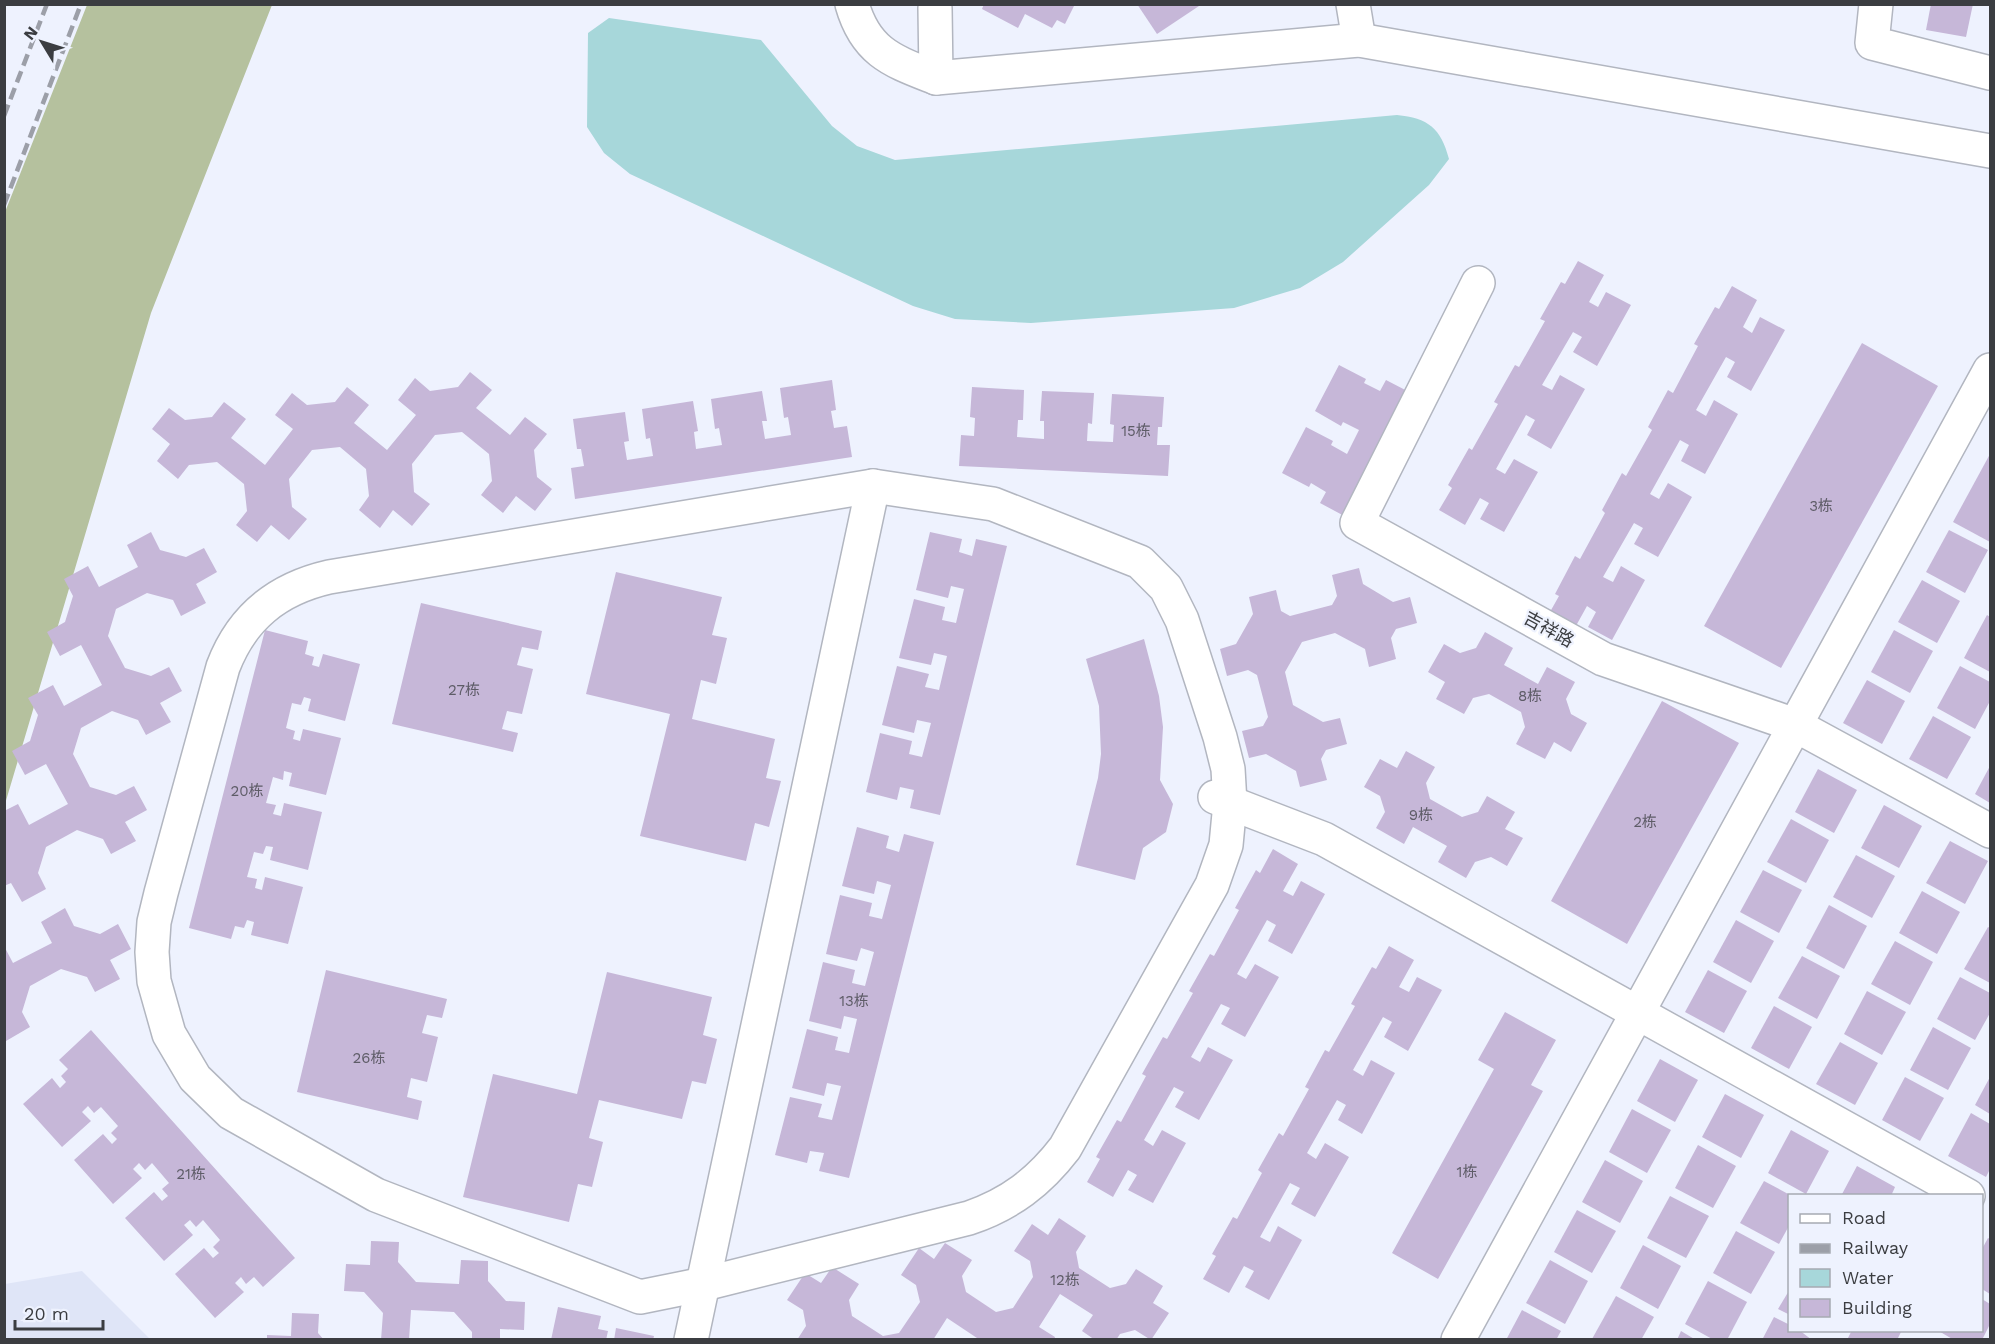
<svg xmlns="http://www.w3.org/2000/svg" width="1995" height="1344" viewBox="0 0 1995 1344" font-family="'Work Sans','Noto Sans SC',sans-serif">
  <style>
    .built { fill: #dfe5f7 }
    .forest { fill: #b5c19e }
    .water { fill: #a7d7da }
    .building { fill: #c6b7d8 }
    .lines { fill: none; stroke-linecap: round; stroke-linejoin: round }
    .minor-casing { stroke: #b2b6c0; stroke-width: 36 }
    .minor { stroke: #fff; stroke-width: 33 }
    .rail { stroke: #9c9fa8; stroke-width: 4.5; stroke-dasharray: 12 6; stroke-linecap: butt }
    .labels { text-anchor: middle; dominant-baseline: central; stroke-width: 4.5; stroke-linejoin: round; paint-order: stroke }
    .number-label { font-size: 15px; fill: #5e5c67 }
    .street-label { font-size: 18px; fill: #3b3d41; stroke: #eef2fe }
  </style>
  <rect width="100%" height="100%" fill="#eef2fe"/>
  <polygon class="built" points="82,1271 150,1339 5,1339 5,1284"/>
  <polygon class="forest" points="87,5 272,5 151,313 5,804 5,212"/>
  <path class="water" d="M 609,18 L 761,40 L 832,126 L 857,146 L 895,160 L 1397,115 C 1428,118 1441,128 1449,159 L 1429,185 L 1343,262 L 1300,288 L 1234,308 L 1031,323 L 955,319 L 913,306 L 630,174 L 604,153 L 587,127 L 588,33 Z"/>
  <g class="building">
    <polygon points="984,4 1075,4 1065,24 1057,20 1052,28 1025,14 1018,28 982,9"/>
    <polygon points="1137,4 1202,4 1157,34"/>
    <polygon points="1931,4 1973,4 1966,37 1926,30"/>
    <polygon points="1578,261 1604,275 1589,302 1598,307 1606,292 1631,305 1597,366 1573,352 1582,337 1573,332 1542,385 1552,390 1560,375 1585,389 1551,449 1527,435 1535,420 1526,415 1496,469 1505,474 1514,459 1538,472 1504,532 1480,519 1489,503 1480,498 1465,525 1439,510 1452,488 1448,485 1469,448 1472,450 1498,404 1494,402 1515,365 1519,367 1545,321 1540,319 1561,282 1565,284"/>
    <polygon points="1732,286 1757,300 1743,327 1752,333 1760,317 1785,330 1751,391 1727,377 1735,362 1726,357 1696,410 1706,416 1714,400 1738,414 1705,474 1681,461 1689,445 1680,440 1650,494 1659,499 1668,483 1692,497 1658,557 1634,544 1643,528 1634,523 1603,577 1613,582 1621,566 1645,580 1612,640 1588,627 1596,612 1587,606 1572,633 1546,619 1559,596 1555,594 1575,556 1580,559 1605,513 1602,510 1622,473 1626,476 1652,430 1648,427 1668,390 1673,393 1698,346 1694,344 1715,307 1719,309"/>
    <polygon points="1862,343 1938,386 1781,668 1704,626"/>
    <polygon points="1339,365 1366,379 1364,383 1380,391 1386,380 1413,394 1348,518 1320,503 1326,492 1311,483 1309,487 1282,473 1306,427 1333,441 1331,445 1347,454 1359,430 1343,422 1341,426 1315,411"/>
    <polygon points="470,372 492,390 476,408 510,435 525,417 547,434 534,450 537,477 552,489 535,511 516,496 503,513 481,495 492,481 489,454 462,432 435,435 412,464 414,492 430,504 412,526 393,510 380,528 359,510 369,496 366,469 340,447 312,450 289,479 292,507 307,519 289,540 271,525 257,542 236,525 247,511 244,484 217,462 189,465 178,479 157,461 170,444 152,429 169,408 185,420 212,417 224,402 246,419 231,438 265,465 293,429 275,415 292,393 307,405 335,402 347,387 369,405 354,423 387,450 416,415 398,400 415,378 430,391 458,387"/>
    <polygon points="832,380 836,410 831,411 834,428 847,426 852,457 575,499 571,468 584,466 581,449 577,449 573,419 625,412 629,441 624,442 627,460 653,456 650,438 646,439 642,409 693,401 698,431 694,432 696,449 722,445 719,428 715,429 711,399 762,391 767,421 762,421 765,439 791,435 788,417 784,418 780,388"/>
    <polygon points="972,387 1024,390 1023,420 1018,420 1017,437 1044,439 1044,421 1040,421 1042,391 1094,393 1092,424 1088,423 1087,441 1113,442 1114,425 1110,424 1112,394 1164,397 1162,427 1158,427 1157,445 1170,445 1168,476 959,466 961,435 974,436 975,418 970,417"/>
    <polygon points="1990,454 1990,542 1953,522"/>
    <polygon points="1949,530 1988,550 1965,593 1926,572"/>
    <polygon points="151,532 160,550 186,557 204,548 217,572 196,584 206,603 181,616 173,600 147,593 116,609 108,636 125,668 151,676 169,667 182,691 160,703 171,722 146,735 138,720 112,711 81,728 73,754 90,787 116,795 134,786 147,810 125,822 136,841 111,854 103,839 77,830 46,847 38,873 46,889 22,902 11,883 4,886 4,811 18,804 29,825 68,804 46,764 25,775 12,751 30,741 38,715 28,698 53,685 64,706 102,685 81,645 60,656 47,632 65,622 73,596 64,579 88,566 99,587 138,567 127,545"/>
    <polygon points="930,532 962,539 959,552 972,556 976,539 1007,546 940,815 910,808 914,790 900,787 897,800 866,792 880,733 912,741 909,754 922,757 931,723 917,720 914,733 882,725 897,666 929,674 925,687 939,690 947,656 934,653 931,665 899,658 914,599 945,607 942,620 956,623 964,589 951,586 948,598 916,590"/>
    <polygon points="1359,568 1363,584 1393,602 1410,597 1417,623 1396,629 1391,638 1396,659 1369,667 1365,649 1335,633 1302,642 1285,672 1293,705 1323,722 1340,718 1347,744 1326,750 1321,759 1327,780 1300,787 1296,771 1266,754 1249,758 1242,731 1263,726 1268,717 1257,675 1248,670 1227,676 1220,649 1236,644 1253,614 1249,597 1276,590 1281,611 1290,616 1332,605 1337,596 1332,575"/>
    <polygon points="616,572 722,597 712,635 727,638 716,684 701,680 692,719 775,739 766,778 781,781 769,827 755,823 746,861 640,836 670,714 586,694"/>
    <polygon points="1922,580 1960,601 1937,643 1898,622"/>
    <polygon points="421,603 542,631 538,650 522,647 517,665 533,669 522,714 507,711 502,729 518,733 513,752 392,724"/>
    <polygon points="1987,615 1990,617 1990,672 1964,658"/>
    <polygon points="265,630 308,641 305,654 314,657 312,665 319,667 323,654 360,664 345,721 308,711 311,699 304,697 301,705 292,703 286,728 295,731 293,739 300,741 303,729 341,738 326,795 289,786 292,773 284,771 283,780 273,777 266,803 276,805 273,814 281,816 284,803 322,812 308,870 270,860 273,847 266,846 263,854 254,852 247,877 257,879 255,888 262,890 265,877 303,887 288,944 251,935 254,922 247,920 244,928 235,926 231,939 189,928"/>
    <polygon points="1894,630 1933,651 1910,693 1871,672"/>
    <polygon points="1485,632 1513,648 1504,665 1538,684 1547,667 1575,682 1566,699 1571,714 1587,723 1571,752 1554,742 1545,759 1516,744 1525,727 1521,712 1489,694 1473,698 1464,714 1436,699 1445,682 1428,672 1444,644 1460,653 1476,648"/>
    <polygon points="1144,639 1159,696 1163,727 1160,780 1173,804 1166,832 1143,848 1135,880 1076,865 1098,778 1101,754 1099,706 1086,659"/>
    <polygon points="1960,666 1990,682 1990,701 1975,729 1937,708"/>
    <polygon points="1867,680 1905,701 1882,744 1843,723"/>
    <polygon points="1662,701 1739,743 1627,944 1551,901"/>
    <polygon points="1933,716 1971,737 1947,779 1909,759"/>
    <polygon points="1406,751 1435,767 1426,783 1430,799 1462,817 1478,812 1487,796 1515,812 1505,829 1523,838 1507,866 1491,857 1475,862 1466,878 1438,862 1447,846 1413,827 1404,844 1376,828 1385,812 1380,796 1364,787 1380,759 1397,768"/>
    <polygon points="1990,766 1990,803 1975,794"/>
    <polygon points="1818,769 1857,790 1834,833 1795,812"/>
    <polygon points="1884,805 1922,826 1899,868 1861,848"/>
    <polygon points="1791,819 1829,840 1806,883 1767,862"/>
    <polygon points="857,827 889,836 886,848 899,852 904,834 934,842 849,1178 819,1171 824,1153 810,1151 807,1163 775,1155 790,1097 822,1104 818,1117 832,1120 841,1086 827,1083 824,1096 792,1088 807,1029 838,1037 835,1050 849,1053 857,1019 844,1016 841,1029 809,1021 823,962 855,970 852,983 865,986 874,952 861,948 857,961 826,954 840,895 872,903 869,916 882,919 891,885 877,881 874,894 842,886"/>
    <polygon points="1950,841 1988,861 1965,904 1926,883"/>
    <polygon points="1273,849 1298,864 1283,891 1293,896 1301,881 1325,894 1292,954 1268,941 1276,925 1267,920 1237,974 1246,979 1255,964 1279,977 1245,1037 1221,1024 1230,1008 1221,1004 1191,1057 1200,1062 1208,1047 1233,1060 1199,1120 1175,1107 1184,1092 1174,1087 1144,1140 1153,1146 1162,1130 1186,1143 1153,1203 1128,1190 1137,1175 1128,1170 1113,1197 1087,1182 1100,1159 1096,1157 1117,1120 1121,1122 1146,1076 1142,1074 1163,1037 1167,1039 1193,993 1189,991 1210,954 1214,956 1239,910 1235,908 1256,870 1260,873"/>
    <polygon points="1856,855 1895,876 1872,918 1833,897"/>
    <polygon points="1763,870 1802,890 1779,933 1740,912"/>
    <polygon points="1922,891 1960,912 1937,954 1899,933"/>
    <polygon points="1829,905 1867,926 1844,969 1806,948"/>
    <polygon points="65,908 74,926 100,934 118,924 131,949 110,960 120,979 95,992 87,977 61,969 30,986 22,1012 30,1027 6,1041 4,946 13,963 52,943 41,922"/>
    <polygon points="1736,920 1774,941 1751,983 1713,962"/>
    <polygon points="1988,927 1990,928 1990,983 1964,969"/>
    <polygon points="1895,941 1933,962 1910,1005 1871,984"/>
    <polygon points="1389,946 1414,960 1399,987 1409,992 1417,977 1442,990 1408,1051 1384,1037 1392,1022 1383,1017 1353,1070 1363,1076 1371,1060 1395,1073 1362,1134 1338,1120 1346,1105 1337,1100 1307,1153 1316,1159 1325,1143 1349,1157 1315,1217 1291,1204 1300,1188 1290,1183 1260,1237 1270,1242 1278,1226 1302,1240 1269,1300 1245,1287 1254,1271 1244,1266 1229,1293 1203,1279 1216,1256 1212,1254 1233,1217 1237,1219 1262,1173 1258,1170 1279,1133 1283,1136 1309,1089 1305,1087 1325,1050 1329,1052 1355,1006 1351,1004 1372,967 1376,969"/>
    <polygon points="1802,956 1840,976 1817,1019 1778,998"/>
    <polygon points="326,970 447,999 442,1018 427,1015 422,1033 438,1037 427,1082 411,1078 407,1097 422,1101 418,1120 297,1092"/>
    <polygon points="1708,970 1747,991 1724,1033 1685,1012"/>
    <polygon points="607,972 712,997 703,1035 717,1039 706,1084 692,1081 682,1119 599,1100 589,1138 603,1142 592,1187 578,1184 569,1222 463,1197 493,1074 577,1094"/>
    <polygon points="1960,977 1990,993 1990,1013 1975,1040 1937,1019"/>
    <polygon points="1867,991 1906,1012 1882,1055 1844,1034"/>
    <polygon points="1774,1006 1812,1027 1789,1069 1751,1048"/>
    <polygon points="1505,1012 1556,1040 1531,1085 1543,1091 1438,1279 1392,1253 1494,1069 1478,1060"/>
    <polygon points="1933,1027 1971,1048 1948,1090 1910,1070"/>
    <polygon points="91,1030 295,1258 263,1287 254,1277 246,1284 241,1277 235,1283 244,1292 215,1318 175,1274 204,1248 213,1258 219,1253 213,1247 220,1240 203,1220 196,1227 190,1220 184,1225 193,1235 164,1261 125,1218 154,1192 162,1201 168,1196 162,1189 169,1183 152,1163 145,1170 139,1163 133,1169 142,1178 113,1204 74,1160 103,1134 112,1144 117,1139 111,1133 118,1126 101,1107 94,1113 88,1106 82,1112 91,1121 62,1147 23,1104 52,1078 60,1088 66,1082 61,1076 68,1069 59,1060"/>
    <polygon points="1840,1042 1878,1063 1855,1105 1816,1084"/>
    <polygon points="1660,1059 1698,1080 1675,1122 1637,1101"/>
    <polygon points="1905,1077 1944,1098 1920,1141 1882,1120"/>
    <polygon points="1990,1077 1990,1114 1975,1105"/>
    <polygon points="1725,1094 1764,1115 1741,1158 1702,1137"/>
    <polygon points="1632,1109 1671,1130 1647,1173 1609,1152"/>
    <polygon points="1971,1113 1990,1124 1990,1169 1986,1177 1948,1156"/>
    <polygon points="1791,1130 1829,1151 1806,1194 1768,1173"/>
    <polygon points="1698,1145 1736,1166 1713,1208 1675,1188"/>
    <polygon points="1605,1160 1643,1181 1620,1223 1582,1202"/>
    <polygon points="1857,1166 1895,1187 1891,1196 1841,1196"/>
    <polygon points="1764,1181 1790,1195 1790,1224 1779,1244 1740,1223"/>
    <polygon points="1670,1196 1709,1216 1686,1258 1647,1238"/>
    <polygon points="1577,1210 1616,1231 1592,1273 1554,1252"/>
    <polygon points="1059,1218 1086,1236 1076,1252 1079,1268 1110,1288 1126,1284 1136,1269 1163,1286 1153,1303 1169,1313 1151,1340 1135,1330 1120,1334 1116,1340 1095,1340 1082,1331 1093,1315 1060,1294 1039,1327 1055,1337 1054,1340 980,1340 947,1318 933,1340 797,1340 806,1326 803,1310 787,1300 805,1273 821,1283 832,1267 859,1284 849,1300 852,1316 883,1336 899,1333 920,1302 916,1285 901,1275 919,1248 934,1259 945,1243 972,1260 962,1276 966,1292 996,1312 1013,1308 1033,1277 1030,1261 1014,1251 1032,1224 1048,1235"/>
    <polygon points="1736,1231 1775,1252 1751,1294 1713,1273"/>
    <polygon points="1988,1238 1990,1239 1990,1294 1982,1289 1982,1249"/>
    <polygon points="371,1241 399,1242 398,1262 416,1282 459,1284 461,1260 488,1261 488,1281 506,1301 525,1302 524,1330 500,1329 500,1340 472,1340 472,1332 454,1312 411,1310 409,1340 381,1340 383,1313 364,1292 344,1291 346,1264 370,1265"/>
    <polygon points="1643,1245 1681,1266 1658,1309 1620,1288"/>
    <polygon points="1550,1260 1588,1281 1565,1324 1526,1303"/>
    <polygon points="1708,1281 1747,1302 1727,1340 1714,1340 1685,1324"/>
    <polygon points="1790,1289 1790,1315 1778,1309"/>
    <polygon points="1616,1296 1654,1317 1641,1340 1592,1339"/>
    <polygon points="1982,1299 1990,1304 1990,1324 1982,1340 1954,1340 1937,1330 1982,1330"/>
    <polygon points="558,1307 601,1316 598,1329 608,1331 606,1340 551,1340"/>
    <polygon points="1522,1310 1561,1331 1556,1340 1506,1340"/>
    <polygon points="292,1313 319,1314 318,1333 324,1340 267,1340 267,1335 291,1336"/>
    <polygon points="1774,1317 1790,1325 1790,1330 1799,1330 1812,1340 1762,1340"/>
    <polygon points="616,1328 654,1336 653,1340 614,1340"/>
    <polygon points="1852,1330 1902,1330 1897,1340 1847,1340"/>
    <polygon points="1681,1331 1696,1340 1677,1340"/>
  </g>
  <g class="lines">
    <g class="minor-casing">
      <g id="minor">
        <path d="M 852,4 C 866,53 893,61 936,78 L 1359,40 L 1990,151"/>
        <polyline points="1353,4 1359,40"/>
        <polyline points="1876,4 1872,43 1990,73"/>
        <polyline points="935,8 936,78"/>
        <polyline points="1478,283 1357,523 1603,659 1795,725 1990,831"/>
        <path d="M 873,486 L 993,504 L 1140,562 L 1166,588 L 1182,620 L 1220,737 L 1228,769 L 1230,803 L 1226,845 L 1212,885 L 1065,1148 C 1039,1182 1010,1204 969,1218 L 704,1284 L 640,1297 L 376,1195 L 231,1113 L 195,1078 L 169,1034 L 154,981 L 152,952 L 154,922 L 161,893 L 223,667 C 242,617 277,589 329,577 Z"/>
        <polyline points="1215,797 1324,839 1968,1196"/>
        <polyline points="691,1340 873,486"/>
        <polyline points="1458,1340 1990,370"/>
      </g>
    </g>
    <use href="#minor" class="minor"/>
    <g class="rail">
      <polyline points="4,116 47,4"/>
      <polyline points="4,205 81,4"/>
    </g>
  </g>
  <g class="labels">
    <g class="number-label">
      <text x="1136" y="431">15栋</text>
      <text x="1821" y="506">3栋</text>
      <text x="464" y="690">27栋</text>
      <text x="1530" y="696">8栋</text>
      <text x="247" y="791">20栋</text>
      <text x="1421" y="815">9栋</text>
      <text x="1645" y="822">2栋</text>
      <text x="854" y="1001">13栋</text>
      <text x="369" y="1058">26栋</text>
      <text x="1467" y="1172">1栋</text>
      <text x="191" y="1174">21栋</text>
      <text x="1065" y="1280">12栋</text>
    </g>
    <g class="street-label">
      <text transform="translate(1549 629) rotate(29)">吉祥路</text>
    </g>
  </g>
  <rect width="1995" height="1344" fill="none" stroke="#3b3d41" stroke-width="12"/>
  <rect x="1788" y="1194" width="195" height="138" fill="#eef2fe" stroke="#a6aab2" stroke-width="1.5"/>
  <rect x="1800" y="1214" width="30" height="9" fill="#ffffff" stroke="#a6aab2" stroke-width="1.5"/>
  <text x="1842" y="1224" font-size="18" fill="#3b3d41">Road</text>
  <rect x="1800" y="1244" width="30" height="9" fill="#9c9fa8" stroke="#a6aab2" stroke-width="1.5"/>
  <text x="1842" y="1254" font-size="18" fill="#3b3d41">Railway</text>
  <rect x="1800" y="1269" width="30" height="18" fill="#a7d7da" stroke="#a6aab2" stroke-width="1.5"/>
  <text x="1842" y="1284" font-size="18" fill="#3b3d41">Water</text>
  <rect x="1800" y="1299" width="30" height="18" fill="#c6b7d8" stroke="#a6aab2" stroke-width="1.5"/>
  <text x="1842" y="1314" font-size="18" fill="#3b3d41">Building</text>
  <g transform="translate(42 42) rotate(308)" stroke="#eef2fe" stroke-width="4.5" paint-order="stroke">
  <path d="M0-4.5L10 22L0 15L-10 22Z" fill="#3b3d41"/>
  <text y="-9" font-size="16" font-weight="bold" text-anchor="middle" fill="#3b3d41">N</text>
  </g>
  <path d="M15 1320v9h88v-9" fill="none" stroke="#3b3d41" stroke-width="3"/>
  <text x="24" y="1320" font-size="18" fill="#3b3d41" stroke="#eef2fe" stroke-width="4.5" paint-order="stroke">20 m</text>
</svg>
